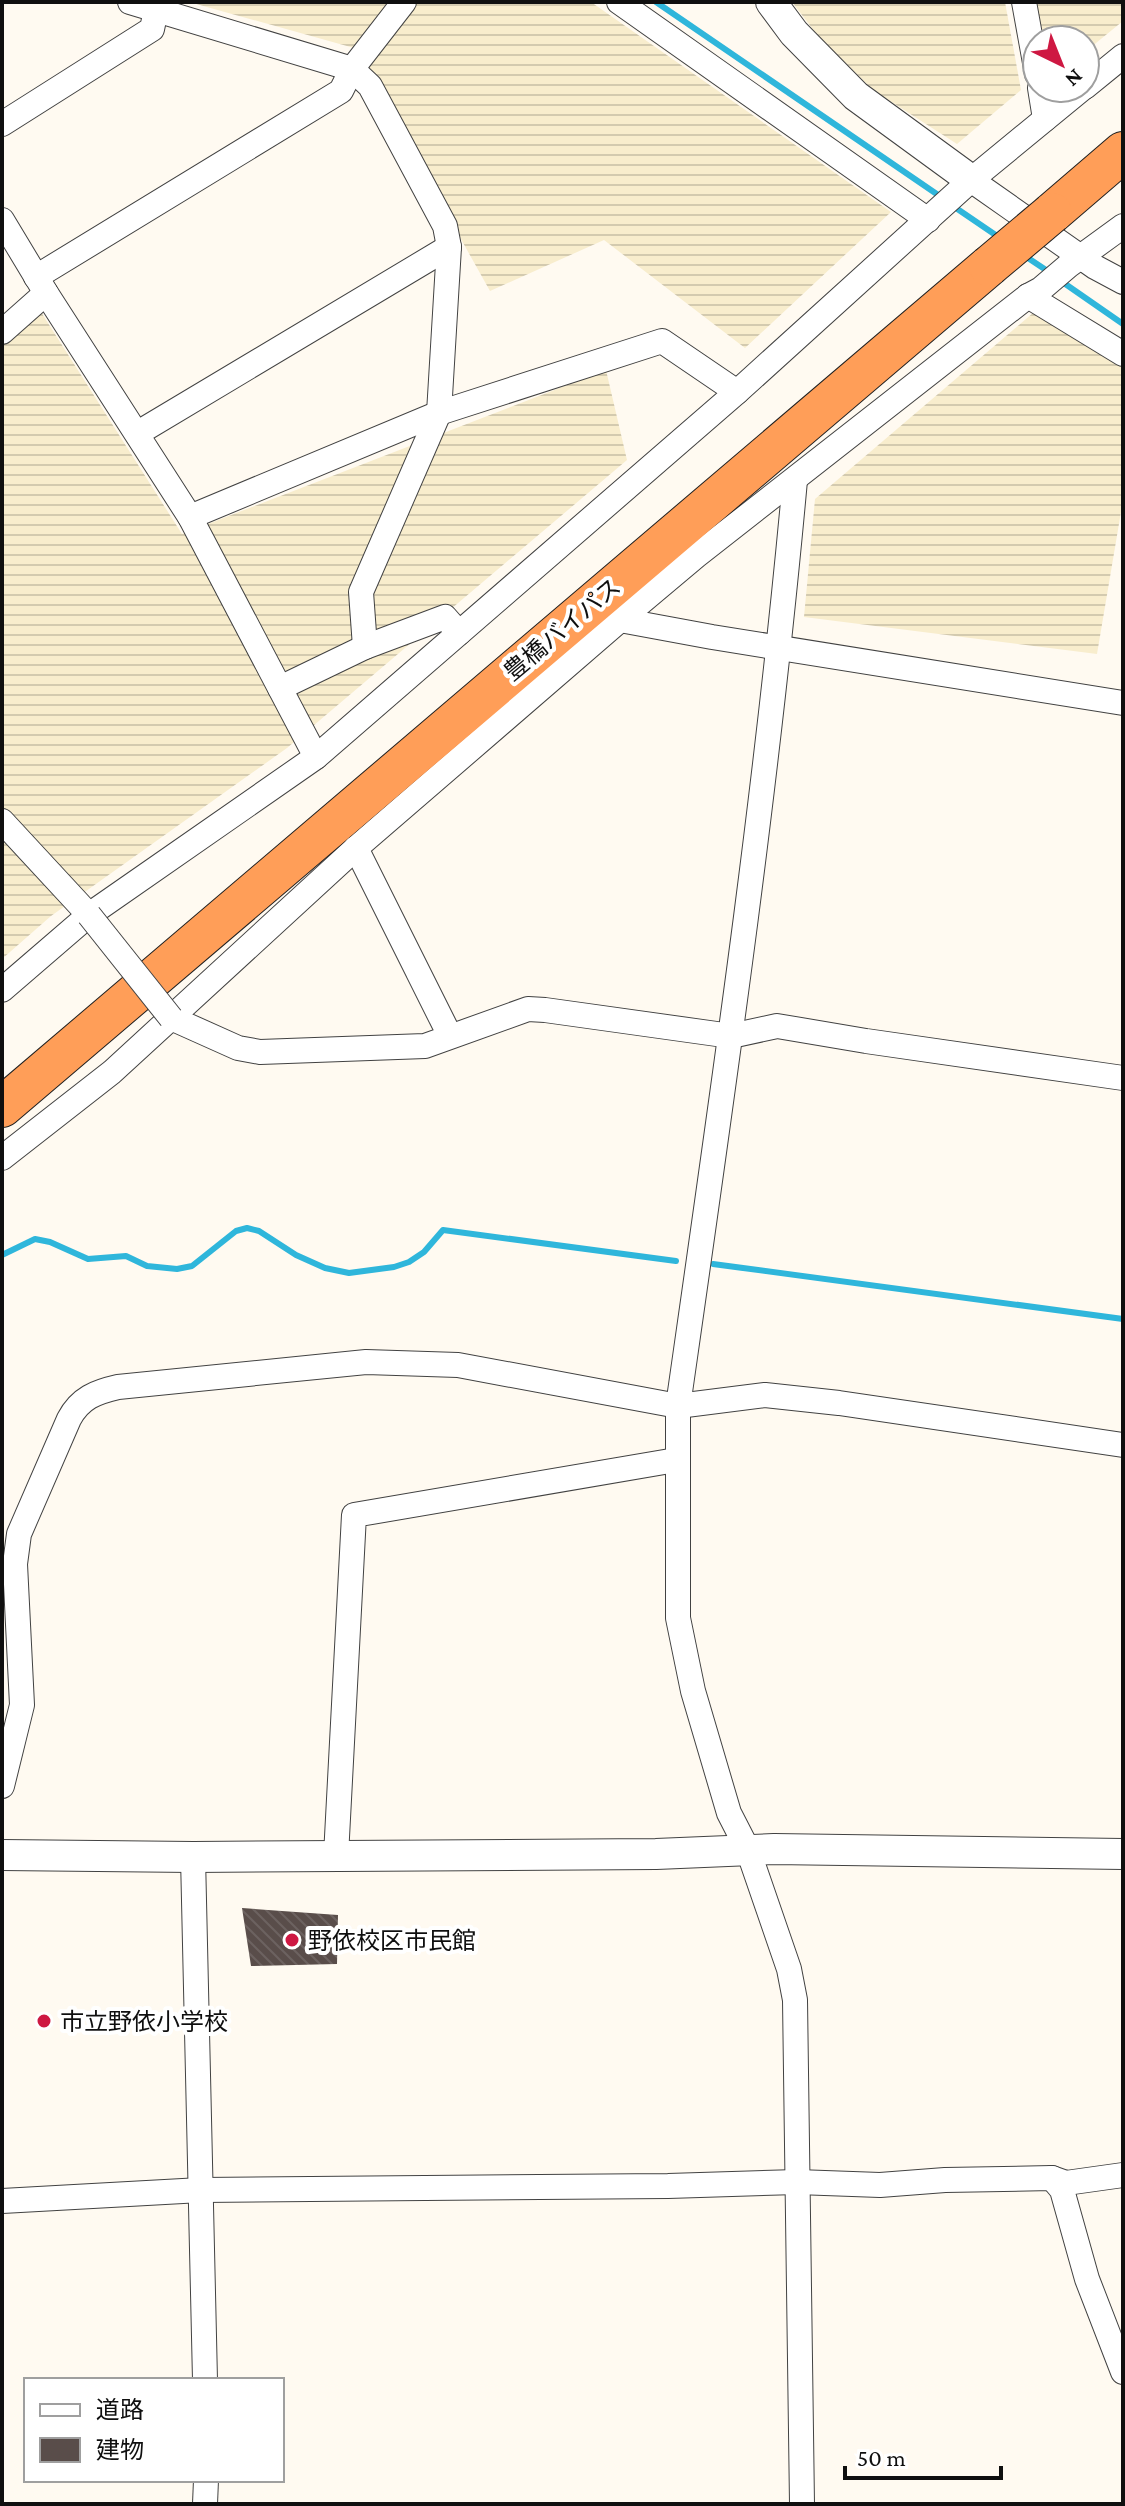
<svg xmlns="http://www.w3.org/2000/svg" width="1125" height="2506" viewBox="0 0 1125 2506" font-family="'Crimson Pro','Noto Sans JP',serif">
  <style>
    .farmland { fill: url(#farmland-rules) }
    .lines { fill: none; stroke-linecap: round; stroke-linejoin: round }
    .stream { stroke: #2fb6db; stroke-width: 6 }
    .building { fill: url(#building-back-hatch) }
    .minor-casing { stroke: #424242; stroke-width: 26 }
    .tertiary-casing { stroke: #424242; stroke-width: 32 }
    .trunk-casing { stroke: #202020; stroke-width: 42 }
    .minor { stroke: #fff; stroke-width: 24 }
    .tertiary { stroke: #fff; stroke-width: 30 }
    .trunk { stroke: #ff9e58; stroke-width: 40 }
    .minor-bridge-casing { stroke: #424242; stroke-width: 26; stroke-linecap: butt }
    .trunk-bridge-casing { stroke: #202020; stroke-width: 42; stroke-linecap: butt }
    .minor-bridge { stroke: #fff; stroke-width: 24 }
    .trunk-bridge { stroke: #ff9e58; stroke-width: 40 }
    .poi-dot { fill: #ce1842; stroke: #fff; stroke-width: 3 }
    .labels { text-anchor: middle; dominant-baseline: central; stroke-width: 8; stroke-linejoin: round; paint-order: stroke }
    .street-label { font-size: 24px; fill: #0f0f0f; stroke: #fff }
    .poi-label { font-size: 24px; fill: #0f0f0f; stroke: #fff; text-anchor: start }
  </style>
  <defs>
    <pattern id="farmland-rules" width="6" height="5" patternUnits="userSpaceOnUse" patternTransform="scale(2)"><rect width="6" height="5" fill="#f8edcd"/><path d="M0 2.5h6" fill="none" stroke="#d3caaf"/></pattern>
    <pattern id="building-back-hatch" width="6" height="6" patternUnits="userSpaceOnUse" patternTransform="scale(2)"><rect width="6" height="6" fill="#594d4a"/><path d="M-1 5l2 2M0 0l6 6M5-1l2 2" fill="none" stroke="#6c6260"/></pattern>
  </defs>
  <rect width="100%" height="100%" fill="#fffaf1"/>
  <g class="farmland">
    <polygon points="189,2 591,2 891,212 745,348 604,240 490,291 354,48"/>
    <polygon points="792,2 1005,2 1021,90 957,144 873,90 818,36"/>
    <polygon points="1035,2 1123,2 1123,21 1085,52 1085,40 1041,40"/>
    <polygon points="1040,307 1123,362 1123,500 1097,654 804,617 815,499"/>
    <polygon points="41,312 182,534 606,370 627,460 287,748 51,916 2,959 2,346"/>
  </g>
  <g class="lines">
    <g class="stream">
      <polyline points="656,2 944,199"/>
      <polyline points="953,206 1000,238"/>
      <polyline points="1025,256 1049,272"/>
      <polyline points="1061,281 1123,324"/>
      <polyline points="2,1255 35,1239 50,1242 88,1259 126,1256 147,1266 177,1269 192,1266 236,1231 247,1228 259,1231 296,1255 325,1268 349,1273 394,1267 409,1262 424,1252 443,1230 676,1261"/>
      <polyline points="713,1264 1123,1319"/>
    </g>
  </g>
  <polygon class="building" points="242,1908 338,1915 337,1964 251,1966"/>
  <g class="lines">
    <g class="minor-casing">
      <g id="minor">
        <polyline points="130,2 352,69 370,86 445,226 449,247 439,413 361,592 365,647"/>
        <polyline points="619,2 928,220"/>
        <polyline points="1024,2 1037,74"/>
        <polyline points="1085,87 1123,56"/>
        <polyline points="1040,88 1045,119"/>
        <polyline points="2,124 152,29 156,10"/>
        <polyline points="971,180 1095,267 1123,282"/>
        <polyline points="2,220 46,293 190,517 316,757"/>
        <polyline points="36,277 341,91 352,69 404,2"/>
        <polyline points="1028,296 1123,354"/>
        <polyline points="2,332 46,293"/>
        <polyline points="138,433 449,247"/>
        <path d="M 795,480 C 767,790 722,1098 678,1406 L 678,1618 L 693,1691 L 729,1813 L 748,1850 L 789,1969 L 795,2000 L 802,2504"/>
        <polyline points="190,517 439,413 662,341 737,392"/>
        <polyline points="620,620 712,637 1123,703"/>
        <polyline points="280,688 365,647 445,617 459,633"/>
        <polyline points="2,821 89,915"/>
        <polyline points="356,848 450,1036"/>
        <polyline points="2,990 89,915 316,757 737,392 971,180 1083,88"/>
        <polyline points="171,1018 238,1048 260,1052 425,1046 528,1009 545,1010 731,1036 777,1026 866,1041 1123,1078"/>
        <polyline points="2,1158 112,1072 356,848 620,620 696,556 1028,296 1041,289 1068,266 1123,226"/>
        <path d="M 2,1786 L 22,1705 L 15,1564 L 19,1534 L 69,1419 C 80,1398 96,1392 118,1387 L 366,1362 L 458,1365 L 678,1406 L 765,1395 L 839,1403 L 1123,1445"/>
        <polyline points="336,1856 354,1515 676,1460"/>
        <polyline points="193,1857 205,2380"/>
        <polyline points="1052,2178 1062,2190 1087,2279 1123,2372"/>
        <polyline points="2,2201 201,2190 668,2186 797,2182 880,2185 945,2180 1052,2178 1066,2183 1123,2175"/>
        <polyline points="205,2504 206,2480"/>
      </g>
    </g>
    <g class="tertiary-casing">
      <g id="tertiary">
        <polyline points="771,2 794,33 856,96 971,180"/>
        <polyline points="2,1855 193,1857 656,1854 774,1849 1123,1854"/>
      </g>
    </g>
    <g class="trunk-casing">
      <g id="trunk">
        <polyline points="1052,213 1123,152"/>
        <polyline points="2,1107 989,266"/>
      </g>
    </g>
    <use href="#minor" class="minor"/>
    <use href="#tertiary" class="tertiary"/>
    <use href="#trunk" class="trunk"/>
    <g class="minor-bridge-casing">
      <polyline id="minor-bridge" points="89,915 171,1018"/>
    </g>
    <g class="trunk-bridge-casing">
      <polyline id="trunk-bridge" points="989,266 1052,213"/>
    </g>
    <use href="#minor-bridge" class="minor-bridge"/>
    <use href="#trunk-bridge" class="trunk-bridge"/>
  </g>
  <g class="poi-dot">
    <circle cx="292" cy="1940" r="8"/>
    <circle cx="44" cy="2021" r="8"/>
  </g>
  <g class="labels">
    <g class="street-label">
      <text transform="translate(562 629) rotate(-40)">豊橋バイパス</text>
    </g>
    <g class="poi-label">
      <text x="308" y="1940">野依校区市民館</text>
      <text x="60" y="2021">市立野依小学校</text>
    </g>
  </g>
  <rect width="1125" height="2506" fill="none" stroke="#0f0f0f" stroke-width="8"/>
  <rect x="24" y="2378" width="260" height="104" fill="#ffffff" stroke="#9f9f9f" stroke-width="2"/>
  <rect x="40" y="2404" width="40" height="12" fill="#ffffff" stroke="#9f9f9f" stroke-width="2"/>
  <text x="96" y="2418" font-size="24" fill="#0f0f0f">道路</text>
  <rect x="40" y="2438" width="40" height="24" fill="#594d4a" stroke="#9f9f9f" stroke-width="2"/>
  <text x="96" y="2458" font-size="24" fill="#0f0f0f">建物</text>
  <g transform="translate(1061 64) rotate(137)"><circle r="38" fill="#ffffff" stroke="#9f9f9f" stroke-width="2"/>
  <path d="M0-6L14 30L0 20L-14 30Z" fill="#ce1842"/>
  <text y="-12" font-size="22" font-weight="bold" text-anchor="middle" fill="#0f0f0f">N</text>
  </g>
  <path d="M845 2466v12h156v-12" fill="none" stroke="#0f0f0f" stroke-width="4"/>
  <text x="857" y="2466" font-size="24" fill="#0f0f0f" stroke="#ffffff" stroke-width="6" paint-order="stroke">50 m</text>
</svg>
